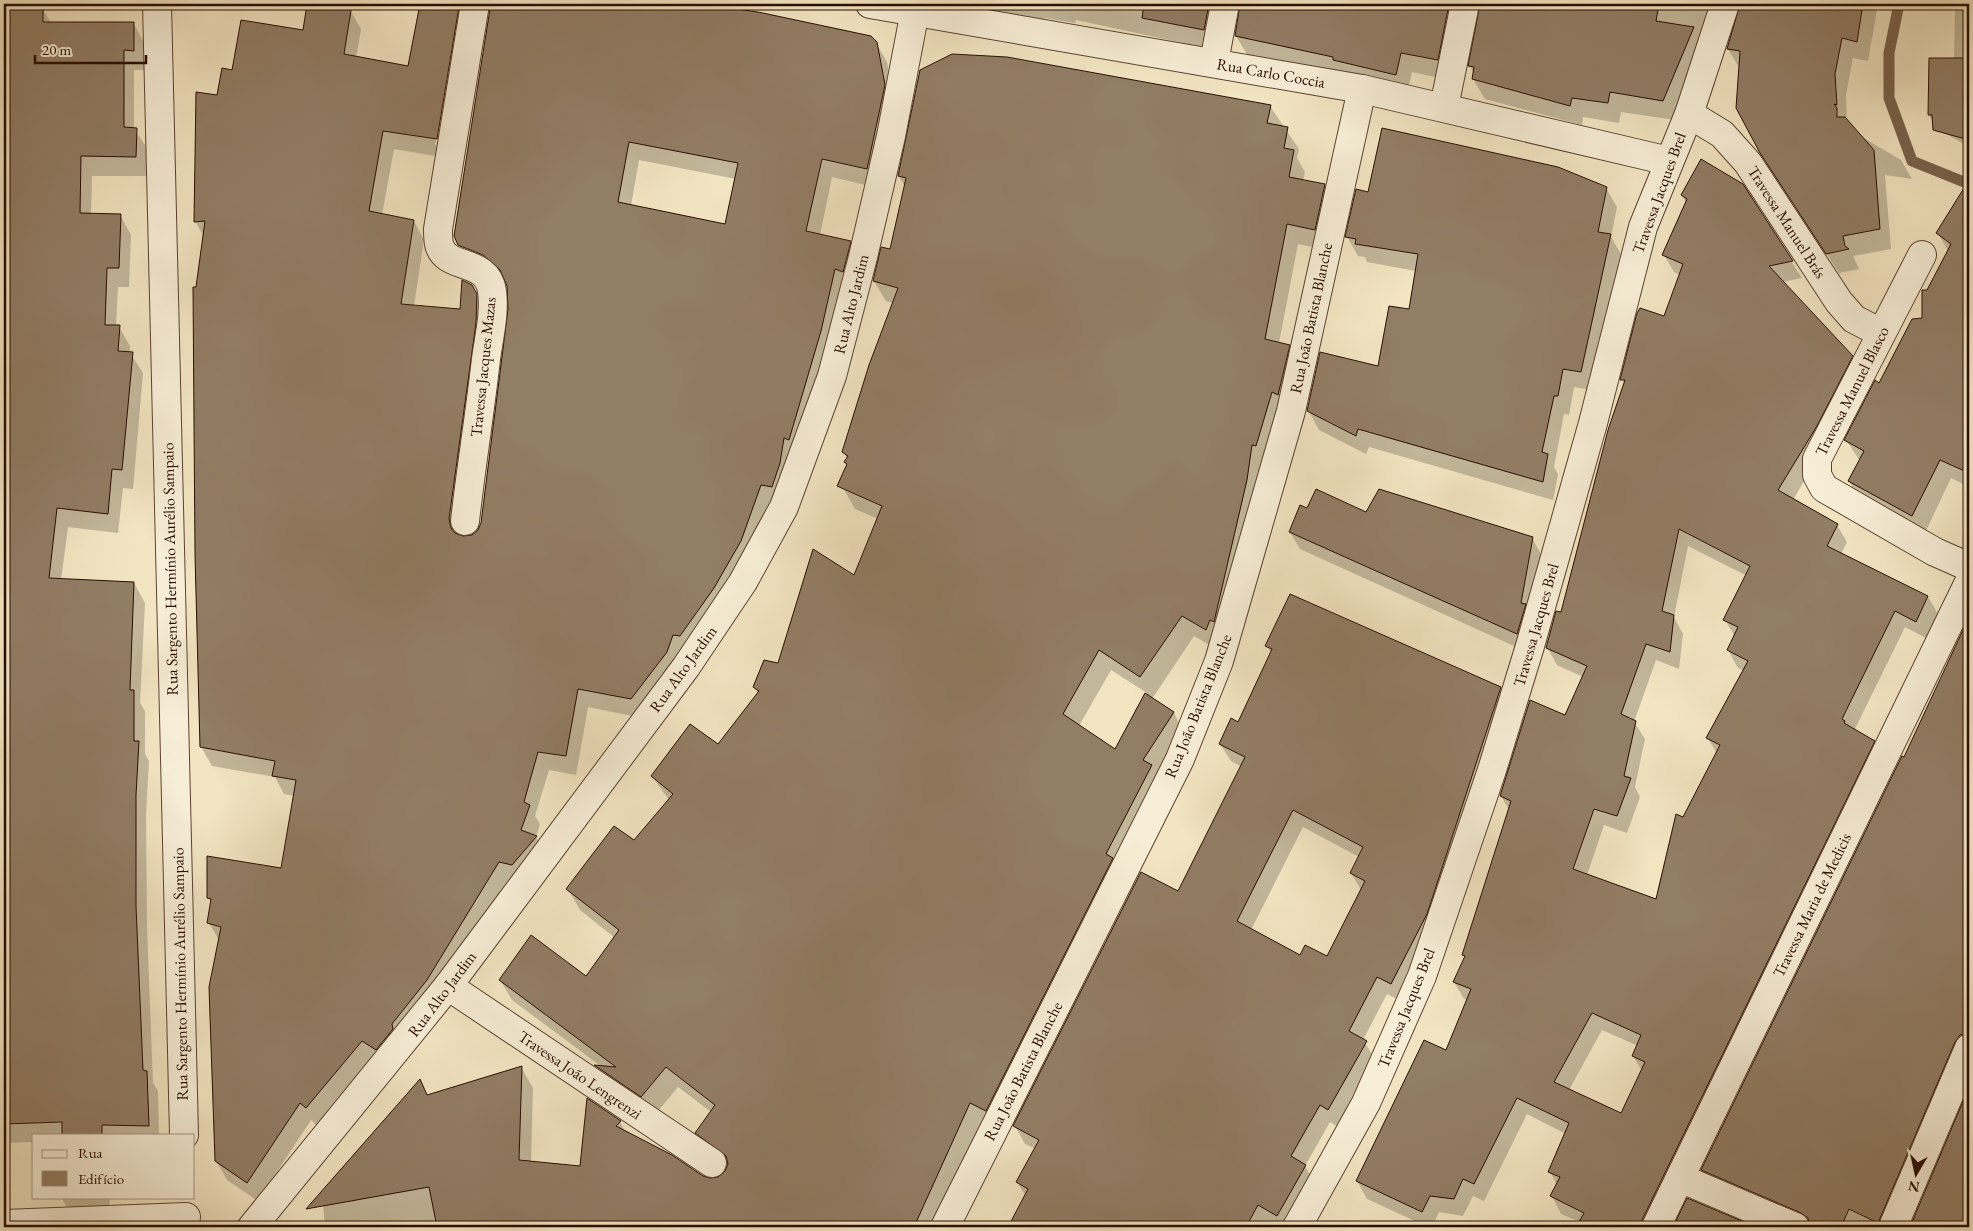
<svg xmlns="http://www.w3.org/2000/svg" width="1973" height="1231" viewBox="0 0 1973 1231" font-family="'EB Garamond',serif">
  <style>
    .shadow { fill: #0003; fill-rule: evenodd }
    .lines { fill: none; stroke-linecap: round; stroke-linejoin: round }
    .stream { stroke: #79634d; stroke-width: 11 }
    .building { fill: #927d65; stroke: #290d01; fill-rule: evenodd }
    .minor-casing { stroke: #5c4331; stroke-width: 30 }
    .minor { stroke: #f7eed7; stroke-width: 28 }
    .labels { text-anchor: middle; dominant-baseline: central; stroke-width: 5; stroke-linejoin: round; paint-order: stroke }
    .street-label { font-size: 16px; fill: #290d01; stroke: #f7eed7 }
  </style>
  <rect width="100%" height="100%" fill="#f3e5c2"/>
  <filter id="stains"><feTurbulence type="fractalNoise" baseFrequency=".004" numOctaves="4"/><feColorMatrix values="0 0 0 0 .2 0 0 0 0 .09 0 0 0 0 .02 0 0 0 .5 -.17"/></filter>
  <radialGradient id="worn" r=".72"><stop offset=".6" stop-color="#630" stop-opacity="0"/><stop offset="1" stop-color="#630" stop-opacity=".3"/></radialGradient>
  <g class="shadow">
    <path d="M 308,4 L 350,10 L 361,29 L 356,58 L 409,67 L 458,8 L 469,27 L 447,158 L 394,149 L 382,215 L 414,221 L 424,240 L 414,306 L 461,310 L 471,286 L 482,305 L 486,343 L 460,536 L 471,537 L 478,531 L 482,523 L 510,309 L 508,285 L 495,273 L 470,263 L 459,244 L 552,4 L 711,4 L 712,7 L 848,31 L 870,38 L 876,43 L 887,62 L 895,104 L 878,188 L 832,177 L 820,235 L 850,242 L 861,260 L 831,350 L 751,560 L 642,718 L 588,707 L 576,775 L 549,770 L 535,816 L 540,824 L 536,837 L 547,856 L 523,884 L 509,880 L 437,999 L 317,1126 L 311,1120 L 258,1201 L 227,1180 L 216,1161 L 220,942 L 209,923 L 212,904 L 209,898 L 282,870 L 294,796 L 284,794 L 275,777 L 212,766 L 201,747 L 204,237 L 195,221 L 218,97 L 233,71 L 304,32 ZM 455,24 L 457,24 L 437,146 L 435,145 ZM 639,160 L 736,179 L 726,226 L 631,206 Z"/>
    <polygon points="896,4 1878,4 1868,61 1853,58 1846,95 1847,128 1901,160 1912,179 1885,175 1891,249 1853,256 1859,269 1839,273 1761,152 1740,69 1728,49 1740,9 1734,8 1675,120 1621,112 1619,123 1583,117 1582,125 1485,99 1473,79 1474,74 1470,66 1480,8 1472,9 1449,80 1412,72 1407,94 1248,56 1236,36 1240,8 1231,9 1215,50 1076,20 1075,23 1044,18 1044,21"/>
    <polygon points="1955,4 1969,4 1969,147 1943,132 1938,131 1929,115 1954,59"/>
    <polygon points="4,8 42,8 51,23 133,23 144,42 144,70 134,70 134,129 147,148 146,176 92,176 91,215 120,215 131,235 129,287 118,287 116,326 119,327 130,346 130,353 143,373 133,489 123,488 118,533 68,527 61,580 134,583 145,603 140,703 145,711 145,754 149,761 146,815 147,926 153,1083 158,1091 159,1135 34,1135 34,1142 4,1143"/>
    <path d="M 1270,106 L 1299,149 L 1297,158 L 1305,172 L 1303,181 L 1324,185 L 1336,205 L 1326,250 L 1298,244 L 1279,343 L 1289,346 L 1301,367 L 1218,650 L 1194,636 L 1152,699 L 1174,713 L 1185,734 L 998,1131 L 981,1123 L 934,1227 L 325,1227 L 322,1192 L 420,1081 L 428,1096 L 521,1067 L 533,1088 L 531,1163 L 581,1167 L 588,1100 L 620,1122 L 626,1133 L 703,1177 L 710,1180 L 719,1178 L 726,1172 L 728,1168 L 708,1153 L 696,1133 L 711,1112 L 678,1087 L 653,1117 L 608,1086 L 596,1067 L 602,1067 L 512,1000 L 500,980 L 586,978 L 615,938 L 580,910 L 568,889 L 635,842 L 669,800 L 652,776 L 719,746 L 758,694 L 754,687 L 779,665 L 855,576 L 878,519 L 855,509 L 843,488 L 847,465 L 847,459 L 843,452 L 893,303 L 886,301 L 874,281 L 891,250 L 905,187 L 899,176 ZM 1111,670 L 1147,693 L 1116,751 L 1079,726 Z"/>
    <path d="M 1742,185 L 1802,278 L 1783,282 L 1852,356 L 1862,374 L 1826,443 L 1793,500 L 1837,525 L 1847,542 L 1841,554 L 1928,597 L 1938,614 L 1926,638 L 1905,627 L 1854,731 L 1874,742 L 1884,759 L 1656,1227 L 1577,1227 L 1580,1222 L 1561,1214 L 1552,1196 L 1557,1185 L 1550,1172 L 1566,1134 L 1527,1114 L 1484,1201 L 1473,1196 L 1463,1216 L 1439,1212 L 1432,1227 L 1428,1227 L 1367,1199 L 1357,1181 L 1446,1052 L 1468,1000 L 1464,999 L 1454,982 L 1466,958 L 1464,954 L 1509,810 L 1501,796 L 1565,717 L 1583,677 L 1557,665 L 1547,647 L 1562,613 L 1625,385 L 1622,379 L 1665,317 L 1680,275 L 1674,272 L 1664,255 L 1686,203 L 1682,195 ZM 1688,546 L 1747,576 L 1725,620 L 1735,637 L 1728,650 L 1738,668 L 1744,671 L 1708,738 L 1717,754 L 1683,818 L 1657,900 L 1587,875 L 1604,825 L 1627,833 L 1640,797 L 1635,787 L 1645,739 L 1634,722 L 1656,660 L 1679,669 L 1683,634 L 1674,617 ZM 1602,1030 L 1638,1046 L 1633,1056 L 1642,1071 L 1622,1115 L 1569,1090 Z"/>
    <polygon points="1606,188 1617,207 1611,237 1621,254 1591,390 1574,387 1569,415 1564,414 1554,467 1558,474 1553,500 1369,447 1366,454 1319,430 1308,410 1379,368 1410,310 1416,271 1367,262 1365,257 1358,256 1347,237 1369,193"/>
    <polygon points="1959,199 1969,205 1969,487 1951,478 1924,535 1860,500 1849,481 1860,461 1846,440 1923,319 1928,291 1948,251 1938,233"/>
    <polygon points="1307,510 1366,514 1532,538 1542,556 1527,652 1300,549 1290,532"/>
    <polygon points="1969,620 1969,1053 1893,1227 1859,1225 1806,1227 1712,1187 1702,1170 1904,759"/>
    <path d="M 1267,646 L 1500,688 L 1511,706 L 1401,1001 L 1387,994 L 1363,1040 L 1376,1060 L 1338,1127 L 1330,1122 L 1305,1166 L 1315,1184 L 1290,1227 L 1009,1227 L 1026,1196 L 1017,1182 L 1036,1149 L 1025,1144 L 1015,1126 L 1178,892 L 1242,767 L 1231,761 L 1220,744 L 1239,724 L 1271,653 ZM 1303,827 L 1359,857 L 1351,873 L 1361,890 L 1328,957 L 1301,957 L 1251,930 Z"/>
    <polygon points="1969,1091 1969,1227 1911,1227"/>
    <polygon points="61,1197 110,1197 108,1219 72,1216"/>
    <polygon points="1688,1200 1753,1227 1673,1227"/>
  </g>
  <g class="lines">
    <polyline class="stream" points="1899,4 1889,53 1889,98 1912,161 1969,184"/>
  </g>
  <g class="building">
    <path d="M 307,4 L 352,4 L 344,54 L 408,66 L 420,4 L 459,7 L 437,139 L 383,131 L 369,211 L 414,220 L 401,304 L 460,309 L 462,280 L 472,285 L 477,294 L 476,323 L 449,519 L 451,528 L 455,533 L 463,536 L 472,535 L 478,530 L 481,523 L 508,309 L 507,286 L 500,270 L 483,255 L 458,245 L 454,236 L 490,9 L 495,9 L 496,4 L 699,4 L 758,12 L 871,36 L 877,42 L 885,85 L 867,169 L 822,159 L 806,231 L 851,241 L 848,253 L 843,272 L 835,269 L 821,331 L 789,440 L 784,438 L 780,463 L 772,487 L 761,485 L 741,541 L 714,588 L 680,636 L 673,635 L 667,652 L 631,699 L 578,689 L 566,756 L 538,752 L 524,802 L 530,805 L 521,830 L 537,836 L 512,865 L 499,862 L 427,980 L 392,1024 L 393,1029 L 376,1050 L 362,1041 L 306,1108 L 300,1103 L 247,1183 L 215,1161 L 209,987 L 221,927 L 207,923 L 211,899 L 207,898 L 207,856 L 281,868 L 296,780 L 272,776 L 275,761 L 200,747 L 195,555 L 193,287 L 196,287 L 205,221 L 194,222 L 196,92 L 217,95 L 222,68 L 232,70 L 241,20 L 303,30 ZM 629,142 L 738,163 L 725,224 L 618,202 Z"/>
    <polygon points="1144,4 1209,4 1204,30 1142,18"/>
    <polygon points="1240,4 1449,4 1438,60 1401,53 1396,75 1333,60 1333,57 1235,36"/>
    <polygon points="1480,4 1659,4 1656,21 1694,27 1663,101 1610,92 1608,103 1572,98 1570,106 1472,79 1474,67 1468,66"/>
    <polygon points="1740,4 1835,4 1862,10 1857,42 1842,38 1835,74 1837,105 1834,104 1837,108 1837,117 1845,117 1874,150 1880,229 1843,236 1845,246 1849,249 1826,254 1760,153 1736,108 1740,51 1727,49"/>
    <polygon points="4,7 43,7 43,22 134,22 134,51 124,50 124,127 137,128 136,157 81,156 80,213 121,214 119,268 107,268 105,325 120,325 118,351 133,352 122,470 112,469 108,514 57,508 49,578 134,582 130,690 134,690 134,741 139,741 136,795 136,906 143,1070 147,1071 149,1126 102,1125 102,1135 62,1135 62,1122 4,1124"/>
    <polygon points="952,54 1007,57 1271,105 1267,123 1288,127 1284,148 1294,150 1289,177 1325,184 1315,230 1287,224 1265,339 1290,345 1278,395 1272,392 1256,446 1252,445 1247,480 1214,622 1210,620 1206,630 1182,616 1140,677 1099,650 1063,714 1115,749 1145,693 1174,712 1143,760 1152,765 1106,854 1113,858 986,1111 970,1103 914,1227 437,1227 429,1187 306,1209 420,1079 427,1095 522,1066 519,1160 580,1166 587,1098 621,1121 616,1126 672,1155 703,1176 710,1178 718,1177 725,1171 728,1164 726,1156 695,1133 715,1105 666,1067 641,1097 594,1065 616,1067 499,980 531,935 586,976 619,930 566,889 614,826 634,840 673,794 651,776 690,724 718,744 759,691 753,687 764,660 778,663 813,549 854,575 882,506 837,486 847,464 844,462 848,456 842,452 869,365 898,288 873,281 881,247 890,249 906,178 898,176 920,70"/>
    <polygon points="1929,58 1969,58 1969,140 1933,130 1932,115 1928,115"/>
    <polygon points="1382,128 1558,167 1607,187 1598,232 1611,234 1581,372 1563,369 1558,396 1554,396 1542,452 1548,454 1543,482 1358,429 1356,436 1307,411 1320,352 1378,366 1389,306 1409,309 1418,254 1355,244 1356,239 1345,237 1356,189 1368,192"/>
    <path d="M 1701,159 L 1743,184 L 1793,261 L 1769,266 L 1853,356 L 1817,426 L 1778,490 L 1838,524 L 1827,546 L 1928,596 L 1916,622 L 1895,611 L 1842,719 L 1845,721 L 1844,723 L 1875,741 L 1642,1220 L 1641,1227 L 1576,1227 L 1584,1213 L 1550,1196 L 1560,1177 L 1548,1172 L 1569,1123 L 1517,1098 L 1474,1184 L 1463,1179 L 1454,1199 L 1430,1196 L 1422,1212 L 1356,1181 L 1424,1040 L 1446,1050 L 1471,989 L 1453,982 L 1465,956 L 1462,955 L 1511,801 L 1500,796 L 1530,700 L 1565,715 L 1587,666 L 1546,648 L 1556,611 L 1561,612 L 1608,430 L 1625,380 L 1620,380 L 1637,313 L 1640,308 L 1664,316 L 1683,264 L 1662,255 L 1687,199 L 1681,195 ZM 1679,529 L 1750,566 L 1723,620 L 1738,627 L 1727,650 L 1748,661 L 1706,738 L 1720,745 L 1683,817 L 1676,814 L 1656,899 L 1573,869 L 1594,809 L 1617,816 L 1631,778 L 1624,776 L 1636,721 L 1621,714 L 1646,644 L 1670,652 L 1674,615 L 1662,611 ZM 1592,1013 L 1641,1035 L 1632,1056 L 1645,1062 L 1621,1113 L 1554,1082 Z"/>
    <polygon points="1969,180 1969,473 1940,460 1912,516 1848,481 1864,451 1844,440 1875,380 1879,383 1912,319 1922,318 1922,290 1927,290 1951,244 1936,233"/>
    <polygon points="1316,489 1366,512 1379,489 1533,537 1521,603 1526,604 1517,634 1289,532 1300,505 1307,508"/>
    <path d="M 1290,594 L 1501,687 L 1427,914 L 1391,984 L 1377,977 L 1349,1031 L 1367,1041 L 1328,1110 L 1320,1105 L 1291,1156 L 1306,1165 L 1277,1216 L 1258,1205 L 1246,1227 L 1008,1227 L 1028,1189 L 1016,1182 L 1039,1140 L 1013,1126 L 1141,872 L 1178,891 L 1245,757 L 1219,744 L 1231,718 L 1238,722 L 1272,649 L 1265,646 ZM 1293,810 L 1363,847 L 1350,873 L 1365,881 L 1327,956 L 1305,945 L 1300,955 L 1237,921 Z"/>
    <polygon points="1969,617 1969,1033 1960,1035 1955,1042 1878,1223 1849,1209 1841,1227 1810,1227 1808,1218 1801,1213 1701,1170 1902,756 1904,757"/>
    <polygon points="1969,1087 1969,1227 1910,1227"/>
    <polygon points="1687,1198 1756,1227 1673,1227"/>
  </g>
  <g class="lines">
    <g class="minor-casing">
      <g id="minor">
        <polyline points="157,4 184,1135"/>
        <polyline points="870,4 1362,89 1669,161"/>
        <polyline points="1214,62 1225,4"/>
        <polyline points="1444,107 1465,4"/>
        <polyline points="1689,114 1722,134 1748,163 1839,302 1854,319 1881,333"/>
        <polyline points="1922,255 1817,459 1817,475 1824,488 1935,552 1969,567"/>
        <path d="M 465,521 C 471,467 480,413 486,359 C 489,337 495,313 492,291 C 487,257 445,271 439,244 C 438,239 438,234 438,229 L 475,4"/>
        <polyline points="448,986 712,1163"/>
        <polyline points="1680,1178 1795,1227"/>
        <polyline points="4,1224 186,1217"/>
        <polyline points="252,1227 448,986 686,667 743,582 784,507 832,376 863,257 891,136 915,11"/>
        <polyline points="945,1227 1180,759 1219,661 1291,411 1362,89"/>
        <polyline points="1297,1227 1366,1103 1422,976 1492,770 1530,646 1593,423 1643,227 1689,114 1725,4"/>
        <polyline points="1656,1227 1969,582"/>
        <polyline points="1893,1227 1969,1048"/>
      </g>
    </g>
    <use href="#minor" class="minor"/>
  </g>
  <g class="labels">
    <g class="street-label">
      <text transform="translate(1271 73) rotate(10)">Rua Carlo Coccia</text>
      <text transform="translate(1659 193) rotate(-70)">Travessa Jacques Brel</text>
      <text transform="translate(1787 222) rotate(57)">Travessa Manuel Brás</text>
      <text transform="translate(851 304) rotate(-76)">Rua Alto Jardim</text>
      <text transform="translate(1311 318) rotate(-78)">Rua João Batista Blanche</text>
      <text transform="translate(483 367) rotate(-84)">Travessa Jacques Mazas</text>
      <text transform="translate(1852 391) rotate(-63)">Travessa Manuel Blasco</text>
      <text transform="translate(170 569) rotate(-91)">Rua Sargento Hermínio Aurélio Sampaio</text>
      <text transform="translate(1536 625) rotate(-74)">Travessa Jacques Brel</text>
      <text transform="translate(683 669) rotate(-54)">Rua Alto Jardim</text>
      <text transform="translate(1198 706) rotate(-68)">Rua João Batista Blanche</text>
      <text transform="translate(1812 905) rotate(-64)">Travessa Maria de Medicis</text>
      <text transform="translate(180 974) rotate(-91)">Rua Sargento Hermínio Aurélio Sampaio</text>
      <text transform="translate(442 994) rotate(-53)">Rua Alto Jardim</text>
      <text transform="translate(1406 1008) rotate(-68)">Travessa Jacques Brel</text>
      <text transform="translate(1023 1071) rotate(-63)">Rua João Batista Blanche</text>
      <text transform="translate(580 1075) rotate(34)">Travessa João Lengrenzi</text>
    </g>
  </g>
  <rect width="1973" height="1231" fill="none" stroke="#f3e5c2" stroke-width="20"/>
  <rect x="5" y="5" width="1963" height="1221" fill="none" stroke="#290d01" stroke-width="2.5"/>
  <rect x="10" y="10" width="1953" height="1211" fill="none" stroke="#290d01"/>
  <rect x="32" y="1134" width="162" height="65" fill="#f7eed7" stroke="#a59481"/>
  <rect x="42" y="1150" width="25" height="8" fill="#f7eed7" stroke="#a59481"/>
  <text x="78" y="1158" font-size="15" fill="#290d01">Rua</text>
  <rect x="42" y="1171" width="25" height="15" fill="#927d65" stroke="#a59481"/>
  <text x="78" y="1184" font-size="15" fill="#290d01">Edifício</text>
  <g transform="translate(1916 1174) rotate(189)" stroke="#f7eed7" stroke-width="4" paint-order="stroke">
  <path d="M0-4L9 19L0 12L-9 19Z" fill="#290d01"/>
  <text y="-8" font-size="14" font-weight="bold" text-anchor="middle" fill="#290d01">N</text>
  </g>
  <path d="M35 55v8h111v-8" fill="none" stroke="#290d01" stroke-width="2.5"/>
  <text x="42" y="55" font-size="15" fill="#290d01" stroke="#f7eed7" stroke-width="4" paint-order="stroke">20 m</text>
  <rect width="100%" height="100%" filter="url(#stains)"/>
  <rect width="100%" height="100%" fill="url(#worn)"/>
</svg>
